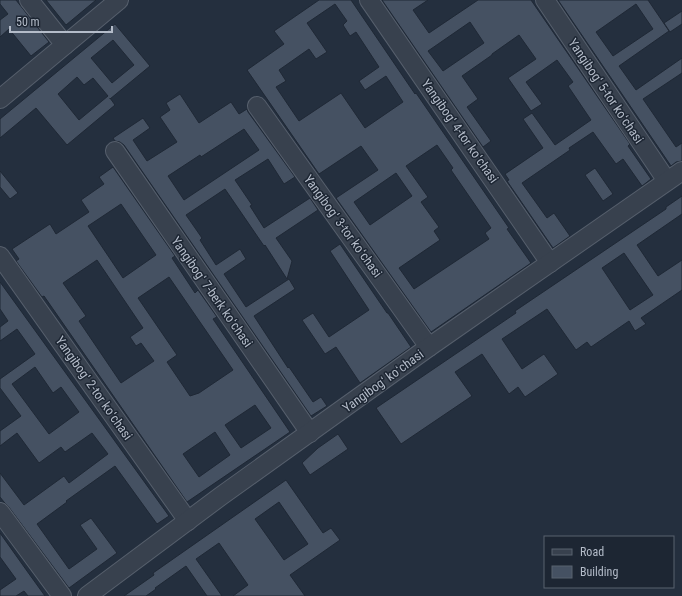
<svg xmlns="http://www.w3.org/2000/svg" width="682" height="596" viewBox="0 0 682 596" font-family="'Roboto Condensed',sans-serif">
  <style>
    .building { fill: #455162; stroke: #1f2835; fill-rule: evenodd }
    .lines { fill: none; stroke-linecap: round; stroke-linejoin: round }
    .minor-casing { stroke: #565f6c; stroke-width: 20 }
    .minor { stroke: #38414e; stroke-width: 18 }
    .labels { text-anchor: middle; dominant-baseline: central; stroke-width: 3; stroke-linejoin: round; paint-order: stroke }
    .street-label { font-size: 13px; fill: #b4bcc9; stroke: #1d2633 }
  </style>
  <rect width="100%" height="100%" fill="#242f3e"/>
  <g class="building">
    <polygon points="0,0 16,0 49,42 31,56 9,29 0,37 0,20 8,14 0,4"/>
    <polygon points="46,0 96,0 66,25"/>
    <path d="M 319,0 L 351,0 L 415,94 L 416,93 L 509,228 L 507,229 L 531,263 L 431,332 L 336,198 L 378,170 L 361,146 L 319,174 L 247,70 L 284,44 L 274,31 ZM 335,4 L 347,21 L 343,25 L 350,36 L 356,32 L 379,67 L 359,81 L 365,90 L 386,76 L 403,102 L 365,128 L 341,93 L 299,121 L 276,87 L 286,81 L 279,70 L 309,49 L 316,59 L 327,52 L 307,23 ZM 437,145 L 453,168 L 451,170 L 491,228 L 485,233 L 489,239 L 414,289 L 399,268 L 440,240 L 434,231 L 439,227 L 421,202 L 428,197 L 406,166 ZM 396,173 L 412,196 L 370,225 L 354,202 Z"/>
    <path d="M 382,0 L 428,0 L 413,10 L 429,33 L 478,0 L 531,0 L 630,144 L 628,146 L 651,179 L 642,186 L 623,159 L 616,164 L 593,132 L 569,148 L 570,150 L 522,183 L 547,218 L 554,213 L 570,236 L 553,248 L 507,181 L 509,180 L 505,174 L 543,148 L 523,119 L 532,113 L 555,145 L 591,120 L 568,86 L 573,82 L 557,60 L 526,82 L 542,104 L 531,111 L 508,78 L 536,59 L 519,35 L 492,54 L 492,55 L 462,76 L 478,99 L 467,107 L 491,141 L 483,147 ZM 470,22 L 484,43 L 443,71 L 428,51 Z"/>
    <path d="M 558,0 L 648,0 L 669,31 L 619,66 L 636,90 L 682,58 L 682,73 L 643,99 L 676,147 L 682,143 L 682,161 L 676,162 L 671,166 ZM 636,4 L 653,29 L 613,56 L 596,32 Z"/>
    <polygon points="682,11 682,24 670,32 664,23"/>
    <path d="M 115,24 L 150,66 L 110,99 L 110,98 L 115,105 L 67,145 L 36,108 L 0,138 L 0,119 ZM 113,40 L 134,65 L 112,83 L 91,58 ZM 77,77 L 84,85 L 93,78 L 108,96 L 79,120 L 58,94 Z"/>
    <path d="M 180,94 L 199,123 L 231,102 L 239,114 L 247,109 L 248,112 L 295,177 L 284,184 L 268,159 L 235,180 L 252,205 L 250,206 L 264,228 L 310,198 L 318,210 L 276,238 L 292,261 L 287,279 L 265,245 L 264,246 L 225,189 L 186,215 L 202,238 L 200,240 L 216,265 L 240,249 L 246,259 L 224,274 L 246,307 L 289,279 L 295,289 L 254,316 L 288,368 L 289,367 L 313,402 L 321,397 L 327,406 L 311,416 L 124,145 L 120,142 L 115,141 L 113,138 L 143,118 L 150,128 L 133,140 L 147,161 L 177,142 L 160,117 L 170,110 L 166,103 ZM 244,129 L 259,150 L 184,200 L 168,176 L 200,155 L 201,157 Z"/>
    <path d="M 113,167 L 175,256 L 172,258 L 195,293 L 198,290 L 217,317 L 213,319 L 290,432 L 187,502 L 135,427 L 44,296 L 42,297 L 16,261 L 19,259 L 12,249 L 50,224 L 56,234 L 89,212 L 81,200 L 104,184 L 99,177 ZM 121,204 L 156,255 L 123,278 L 88,226 ZM 97,260 L 143,328 L 130,337 L 136,346 L 141,343 L 154,361 L 121,383 L 79,321 L 86,316 L 63,283 ZM 169,277 L 233,370 L 199,393 L 190,396 L 167,362 L 177,355 L 138,298 ZM 255,405 L 271,428 L 241,448 L 225,425 ZM 215,432 L 230,455 L 199,477 L 183,454 Z"/>
    <polygon points="595,168 613,194 603,201 585,175"/>
    <polygon points="0,171 18,193 10,199 0,187"/>
    <path d="M 682,196 L 682,214 L 637,245 L 658,276 L 682,260 L 682,290 L 641,318 L 646,324 L 635,331 L 629,321 L 591,347 L 587,342 L 576,350 L 547,309 L 502,339 L 522,369 L 544,354 L 558,374 L 525,397 L 518,387 L 509,394 L 482,354 L 455,372 L 472,396 L 401,444 L 376,408 L 516,313 L 515,311 L 666,209 L 666,207 ZM 624,253 L 653,295 L 630,310 L 602,268 Z"/>
    <polygon points="340,244 387,313 388,313 411,347 360,383 336,347 325,354 302,320 313,313 329,337 369,310 330,251"/>
    <path d="M 0,282 L 169,516 L 157,524 L 115,466 L 66,501 L 67,502 L 37,524 L 69,569 L 97,549 L 80,525 L 91,518 L 117,553 L 69,588 L 8,506 L 4,502 L 0,497 L 0,473 L 24,505 L 64,476 L 69,483 L 108,454 L 92,433 L 65,452 L 61,447 L 39,463 L 17,433 L 0,446 L 0,431 L 21,416 L 0,388 L 0,379 L 35,354 L 17,329 L 0,341 L 0,327 L 8,321 L 0,309 ZM 35,367 L 53,393 L 61,387 L 79,412 L 49,434 L 12,384 Z"/>
    <polygon points="338,434 348,449 310,475 302,463 318,448"/>
    <path d="M 286,480 L 323,533 L 331,528 L 340,540 L 290,575 L 305,596 L 233,596 L 248,585 L 219,543 L 196,559 L 222,596 L 207,596 L 186,566 L 155,588 L 156,589 L 146,596 L 124,596 L 154,575 L 153,573 ZM 279,502 L 308,544 L 284,560 L 255,519 Z"/>
    <polygon points="0,533 27,571 45,596 28,596 24,591 16,596 0,596 0,590 16,579 0,557"/>
  </g>
  <g class="lines">
    <g class="minor-casing">
      <g id="minor">
        <polyline points="29,0 65,45"/>
        <polyline points="369,0 550,263"/>
        <polyline points="545,0 667,181"/>
        <polyline points="0,99 119,0"/>
        <polyline points="257,106 429,347"/>
        <polyline points="115,151 310,433"/>
        <polyline points="0,256 188,521"/>
        <polyline points="0,512 62,596"/>
        <polyline points="87,596 221,496 429,347 682,171"/>
      </g>
    </g>
    <use href="#minor" class="minor"/>
  </g>
  <g class="labels">
    <g class="street-label">
      <text transform="translate(606 91) rotate(56)">Yangibogʻ 5-tor koʻchasi</text>
      <text transform="translate(460 131) rotate(55)">Yangibogʻ 4-tor koʻchasi</text>
      <text transform="translate(343 226) rotate(54)">Yangibogʻ 3-tor koʻchasi</text>
      <text transform="translate(212 292) rotate(55)">Yangibogʻ 7-berk koʻchasi</text>
      <text transform="translate(383 381) rotate(-36)">Yangibogʻ koʻchasi</text>
      <text transform="translate(94 388) rotate(55)">Yangibogʻ 2-tor koʻchasi</text>
    </g>
  </g>
  <rect x="544" y="536" width="130" height="52" fill="#1d2633" stroke="#59626f"/>
  <rect x="552" y="549" width="20" height="6" fill="#38414e" stroke="#59626f"/>
  <text x="580" y="556" font-size="12" fill="#b4bcc9">Road</text>
  <rect x="552" y="566" width="20" height="12" fill="#455162" stroke="#59626f"/>
  <text x="580" y="576" font-size="12" fill="#b4bcc9">Building</text>
  <path d="M10 26v6h102v-6" fill="none" stroke="#b4bcc9" stroke-width="2"/>
  <text x="16" y="26" font-size="12" fill="#b4bcc9" stroke="#1d2633" stroke-width="3" paint-order="stroke">50 m</text>
</svg>
